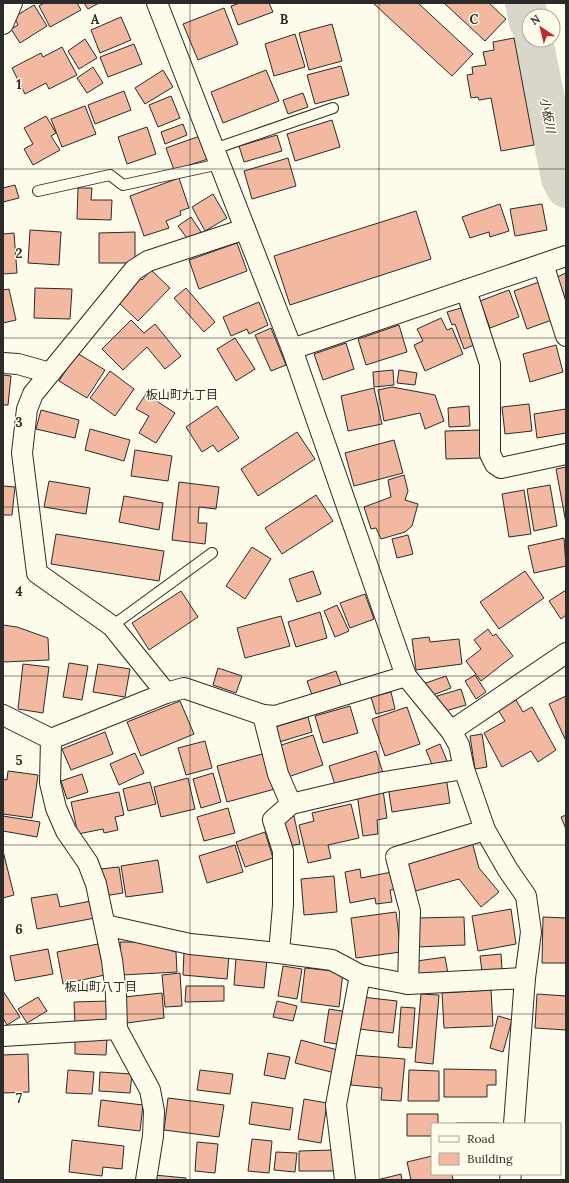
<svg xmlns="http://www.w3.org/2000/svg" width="569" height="1183" viewBox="0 0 569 1183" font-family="Lora,'Noto Sans JP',serif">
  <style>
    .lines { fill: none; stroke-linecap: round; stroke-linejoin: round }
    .river { stroke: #d8d7c9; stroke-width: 40 }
    .building { fill: #f2b8a0; stroke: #2b2b2b }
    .service-casing { stroke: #2b2b2b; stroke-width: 12 }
    .minor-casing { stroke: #2b2b2b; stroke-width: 22 }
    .service { stroke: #fdfbea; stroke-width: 10 }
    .minor { stroke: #fdfbea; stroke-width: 20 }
    .grid { fill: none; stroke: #2b2b2b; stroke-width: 1; stroke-opacity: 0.55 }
    .labels { text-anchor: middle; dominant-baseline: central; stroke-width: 3; stroke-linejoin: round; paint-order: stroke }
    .water-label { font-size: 12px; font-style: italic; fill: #2b2b2b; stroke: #fdfbea }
    .neighbourhood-label { font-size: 12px; fill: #2b2b2b; stroke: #fdfbea }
    .grid-label { font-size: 13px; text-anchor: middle; font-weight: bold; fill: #2b2b2b; stroke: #fdfbea; stroke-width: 3; stroke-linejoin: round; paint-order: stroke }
  </style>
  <rect width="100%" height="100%" fill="#fdfbea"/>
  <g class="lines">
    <g class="river">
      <polyline points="525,3 529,22"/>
      <polyline points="533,40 561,178 566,188"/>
    </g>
  </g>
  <g class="building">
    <polygon points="44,3 77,3 81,10 50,27 39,6"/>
    <polygon points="84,3 99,3 88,9"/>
    <polygon points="240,3 269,3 273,12 238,25 231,6"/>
    <polygon points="373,3 418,3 473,54 452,76"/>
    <polygon points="444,3 489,3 506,19 485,41"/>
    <polygon points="34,5 47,26 20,43 11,29 18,25 14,17"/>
    <polygon points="224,8 238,44 198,60 183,24"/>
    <polygon points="121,17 131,40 100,53 91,30"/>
    <polygon points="332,24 342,61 309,70 299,33"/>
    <polygon points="295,34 305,67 274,76 265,44"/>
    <polygon points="514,38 534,145 501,151 491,98 479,100 478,97 471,98 467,75 473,74 472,67 486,65 483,52 494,50 493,42"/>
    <polygon points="85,39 97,58 79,69 68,51"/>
    <polygon points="134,44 142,64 108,77 100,57"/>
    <polygon points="62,47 77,75 49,89 46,83 25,94 12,68 41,53 43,57"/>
    <polygon points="341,66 349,95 315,104 307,75"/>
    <polygon points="93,67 103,83 87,93 77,78"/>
    <polygon points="163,70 173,87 145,104 135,88"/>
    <polygon points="266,70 279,101 223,123 211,92"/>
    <polygon points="124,91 131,110 95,124 88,105"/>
    <polygon points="303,93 308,107 288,114 283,100"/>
    <polygon points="171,96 180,118 158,127 149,105"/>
    <polygon points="85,106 96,134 62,147 51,119"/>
    <polygon points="46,116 56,133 51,136 60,150 33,165 24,149 33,144 24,128"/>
    <polygon points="332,120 340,147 295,161 287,134"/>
    <polygon points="183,124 187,135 165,144 161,132"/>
    <polygon points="147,127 156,154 127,164 118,137"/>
    <polygon points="277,135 282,151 244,162 239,146"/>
    <polygon points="200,136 208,159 174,170 166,148"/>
    <polygon points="288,158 296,186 252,199 244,171"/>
    <polygon points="179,178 189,208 180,211 181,215 166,221 169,228 144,236 130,196"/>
    <polygon points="15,185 19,198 3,202 3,188"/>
    <polygon points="78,188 92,188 91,200 112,200 111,220 77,219"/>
    <polygon points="213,194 227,218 205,231 192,207"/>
    <polygon points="500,204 509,231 490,237 489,232 470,238 462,217"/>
    <polygon points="542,204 547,230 515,236 510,209"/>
    <polygon points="416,211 431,259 290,305 274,256"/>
    <polygon points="191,217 201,232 189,241 178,226"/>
    <polygon points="30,230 61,232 59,265 28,263"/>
    <polygon points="135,232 135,263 99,263 99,233"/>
    <polygon points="14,233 17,273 3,274 3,234"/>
    <polygon points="237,243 247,271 199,289 189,260"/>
    <polygon points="151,270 170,288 138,321 117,301 140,278 142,280"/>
    <polygon points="566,273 566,302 557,277"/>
    <polygon points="539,282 552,320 527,329 514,291"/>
    <polygon points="35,288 72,289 70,319 34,318"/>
    <polygon points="186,288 215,322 204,332 174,298"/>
    <polygon points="9,289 16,320 3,323 3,290"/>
    <polygon points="509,290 519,317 490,328 480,301"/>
    <polygon points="259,302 268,325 249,334 247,329 231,336 223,317"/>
    <polygon points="461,308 474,345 464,349 455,324 452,325 447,312"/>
    <polygon points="441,318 447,330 452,328 463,354 425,371 414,345 423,341 417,329"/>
    <polygon points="131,320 144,333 155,324 181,356 165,369 147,347 123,370 102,349"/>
    <polygon points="399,325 407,352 366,365 358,339"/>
    <polygon points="271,328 286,365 271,371 255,335"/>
    <polygon points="235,338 255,369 236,381 217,349"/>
    <polygon points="346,343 354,369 323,380 314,354"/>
    <polygon points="556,345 563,372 530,382 523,354"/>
    <polygon points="77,353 105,370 87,398 59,381"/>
    <polygon points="393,370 394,385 374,387 373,372"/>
    <polygon points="399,370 417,373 415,385 397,383"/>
    <polygon points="110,371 134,389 115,416 90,398"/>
    <polygon points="3,375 11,376 8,405 3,405"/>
    <polygon points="392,387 435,395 444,421 425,429 420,413 384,421 378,390"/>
    <polygon points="374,388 382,424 348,431 341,396"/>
    <polygon points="146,394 175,413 156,443 139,433 149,416 136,409"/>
    <polygon points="529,404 532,431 505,434 502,407"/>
    <polygon points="217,406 239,438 218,452 213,445 202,452 186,427"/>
    <polygon points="469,406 470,426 449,427 448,408"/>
    <polygon points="566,409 566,433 537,438 534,414"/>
    <polygon points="41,410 79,420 75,438 36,429"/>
    <polygon points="90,429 130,440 124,461 85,450"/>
    <polygon points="481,430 482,458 446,459 445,431"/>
    <polygon points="297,432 315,459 258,496 241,469"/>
    <polygon points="394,440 403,473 354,486 345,453"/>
    <polygon points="135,450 172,456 168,481 131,476"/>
    <polygon points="566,467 566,523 556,469"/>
    <polygon points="404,475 408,491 405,500 418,504 412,526 405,532 381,539 376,528 371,529 364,507 391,497 388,480"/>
    <polygon points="49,481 90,488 86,514 44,507"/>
    <polygon points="179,482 219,487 216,509 199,507 198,523 207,523 205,544 172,540"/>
    <polygon points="550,485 557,526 534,531 527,489"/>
    <polygon points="3,486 15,487 12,515 3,515"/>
    <polygon points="524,490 531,534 509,537 502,494"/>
    <polygon points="316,495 333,521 282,554 265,528"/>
    <polygon points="124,496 163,503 159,530 119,522"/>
    <polygon points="56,534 164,551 159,581 51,564"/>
    <polygon points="408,535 413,554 397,558 392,539"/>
    <polygon points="564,538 566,566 534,573 528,546"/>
    <polygon points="252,547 271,559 245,599 226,586"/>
    <polygon points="313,571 321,594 297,602 289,579"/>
    <polygon points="525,571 544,598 499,629 480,602"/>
    <polygon points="566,590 566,615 561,619 549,601"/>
    <polygon points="181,591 198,617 149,650 132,623"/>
    <polygon points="365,594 374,619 350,628 340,603"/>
    <polygon points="337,605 349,631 335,637 324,611"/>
    <polygon points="320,612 327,638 296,647 288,622"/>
    <polygon points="281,616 290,646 245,658 237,628"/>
    <polygon points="3,625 17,627 48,638 49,660 3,662"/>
    <polygon points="488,629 493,636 496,634 513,656 481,681 466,661 481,649 474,640"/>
    <polygon points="429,637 430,642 459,639 462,664 416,670 412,639"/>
    <polygon points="69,663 88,666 82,700 63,697"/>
    <polygon points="23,664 49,667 43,713 18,709"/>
    <polygon points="98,664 130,669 125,697 93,692"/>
    <polygon points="218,668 242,676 236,693 213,685"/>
    <polygon points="336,671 341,685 312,695 307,681"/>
    <polygon points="475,675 486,692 476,699 465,681"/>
    <polygon points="446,676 451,688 428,697 423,684"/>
    <polygon points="461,689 466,705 442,712 437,696"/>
    <polygon points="391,692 395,709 376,714 371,697"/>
    <polygon points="566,696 566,739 565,739 549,704"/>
    <polygon points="516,700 523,712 532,707 556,750 538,762 531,751 502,767 484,733 505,721 498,710"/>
    <polygon points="180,701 194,734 141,756 127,722"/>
    <polygon points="350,706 358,733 323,743 315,716"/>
    <polygon points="407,707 420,744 385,756 372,719"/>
    <polygon points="308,717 312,732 276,743 272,728"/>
    <polygon points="105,732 113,754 71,770 62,749"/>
    <polygon points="482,734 487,767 475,769 470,736"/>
    <polygon points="313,735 323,765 285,778 275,747"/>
    <polygon points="205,741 212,768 186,775 178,748"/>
    <polygon points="440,744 447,761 433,767 426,750"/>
    <polygon points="376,751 384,776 337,791 329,766"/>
    <polygon points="135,753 144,773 119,785 110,764"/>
    <polygon points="266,753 275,789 227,802 217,766"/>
    <polygon points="8,771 38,775 32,818 3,814 3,779 7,780"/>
    <polygon points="213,773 221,802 201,808 193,779"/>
    <polygon points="82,774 88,792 67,799 61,781"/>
    <polygon points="446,777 450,803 392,812 388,786"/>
    <polygon points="188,778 195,809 161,817 154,787"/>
    <polygon points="150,782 156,804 128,811 123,789"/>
    <polygon points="383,790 387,818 377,820 378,834 363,836 357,794"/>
    <polygon points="119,792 124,815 115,817 118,830 104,833 103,829 78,834 71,802"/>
    <polygon points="351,804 359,838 328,845 331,858 308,863 299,825 314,821 312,813"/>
    <polygon points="228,808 235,833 204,841 197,817"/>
    <polygon points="566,815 566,829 561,817"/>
    <polygon points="3,816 40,822 37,837 3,831"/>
    <polygon points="294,816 300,844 289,846 283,818"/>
    <polygon points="265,832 273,858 245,867 236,842"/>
    <polygon points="471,838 479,868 499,892 481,907 459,879 412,892 402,857"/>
    <polygon points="235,845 243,872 207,883 199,856"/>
    <polygon points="3,851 14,895 3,898"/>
    <polygon points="158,860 163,892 126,897 121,866"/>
    <polygon points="119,867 123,893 104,896 100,869"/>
    <polygon points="360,869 361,878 397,871 400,889 390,890 392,902 376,904 375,898 350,903 345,872"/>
    <polygon points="334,876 337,912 304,915 301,879"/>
    <polygon points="57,894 60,907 91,901 95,918 37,929 31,898"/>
    <polygon points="511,909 516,944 478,951 472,916"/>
    <polygon points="396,912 401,952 356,958 351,918"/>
    <polygon points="464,917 465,945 417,947 416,918"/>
    <polygon points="543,917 566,918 566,963 542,963"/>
    <polygon points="120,942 144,942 176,952 177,972 122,975"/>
    <polygon points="98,944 105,975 63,984 57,952"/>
    <polygon points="48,949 53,974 15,981 10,956"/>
    <polygon points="184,952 229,955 227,979 183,975"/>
    <polygon points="501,954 502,970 482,972 480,956"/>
    <polygon points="445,957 448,974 419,978 417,961"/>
    <polygon points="236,958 267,960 264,988 234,985"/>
    <polygon points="283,966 302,969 297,999 278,996"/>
    <polygon points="305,968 343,972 339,1007 301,1002"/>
    <polygon points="180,973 182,1006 165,1007 162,975"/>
    <polygon points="186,986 224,986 224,1001 185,1002"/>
    <polygon points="491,990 493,1026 444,1028 442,993"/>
    <polygon points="3,991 20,1017 7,1025 3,1018"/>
    <polygon points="162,993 164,1018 127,1023 124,997"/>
    <polygon points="421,994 439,995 433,1064 415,1062"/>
    <polygon points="537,994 566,996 566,1030 535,1028"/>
    <polygon points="38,997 47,1011 27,1023 18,1009"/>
    <polygon points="362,997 397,1001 393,1033 359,1029"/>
    <polygon points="109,1001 110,1022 75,1024 74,1002"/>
    <polygon points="277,1001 297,1006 293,1021 273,1017"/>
    <polygon points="401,1007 415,1008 412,1048 398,1047"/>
    <polygon points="329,1009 348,1012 343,1045 324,1042"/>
    <polygon points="498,1016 512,1020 503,1052 490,1048"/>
    <polygon points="75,1037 107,1038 106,1055 75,1054"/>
    <polygon points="301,1040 341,1051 335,1073 295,1063"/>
    <polygon points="268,1053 290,1057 285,1079 264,1075"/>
    <polygon points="28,1054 29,1092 3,1093 3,1055"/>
    <polygon points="353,1055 405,1059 401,1101 381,1100 382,1088 351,1085"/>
    <polygon points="444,1069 496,1070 496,1085 487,1085 487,1097 444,1097"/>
    <polygon points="68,1070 94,1072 92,1094 66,1093"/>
    <polygon points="200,1070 233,1074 230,1094 197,1090"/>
    <polygon points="409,1070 439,1071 439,1101 408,1101"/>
    <polygon points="100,1072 132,1074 130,1093 99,1091"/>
    <polygon points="168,1098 224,1105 219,1137 164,1130"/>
    <polygon points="304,1099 327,1103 321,1143 298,1139"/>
    <polygon points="101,1100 143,1105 140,1131 98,1126"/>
    <polygon points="252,1102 293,1108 290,1130 249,1124"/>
    <polygon points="407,1114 438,1114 438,1124 432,1124 432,1136 407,1136"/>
    <rect x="457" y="1123" width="41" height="1"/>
    <polygon points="252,1139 272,1141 269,1173 248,1171"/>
    <polygon points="72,1140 124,1146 122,1169 103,1167 102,1176 69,1172"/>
    <polygon points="197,1142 218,1144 215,1173 195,1171"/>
    <polygon points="334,1150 334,1171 299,1171 299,1151"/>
    <polygon points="276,1152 297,1153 295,1172 274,1170"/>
    <polygon points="432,1156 432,1174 452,1174 453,1180 411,1180 407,1162"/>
    <polygon points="401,1174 402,1180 377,1180"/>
    <polygon points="154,1175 186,1178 185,1180 153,1180"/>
  </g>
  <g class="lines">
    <g class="service-casing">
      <g id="service">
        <polyline points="214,149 333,108"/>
        <polyline points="38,191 110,175 123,185 220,164"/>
        <polyline points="112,626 212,553"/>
      </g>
    </g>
    <g class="minor-casing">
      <g id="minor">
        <polyline points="157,3 292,349 406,676 451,731 459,745 464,769 485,830 508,870 526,896 531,932 525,978 514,1124"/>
        <polyline points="3,24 12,3"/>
        <polyline points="543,264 566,336"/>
        <polyline points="466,290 490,364 490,454 495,464 501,468 566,454"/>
        <polyline points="292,349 566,256"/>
        <polyline points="3,363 18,364 50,373"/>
        <polyline points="166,693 112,626 37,573 22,453 27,409 33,394 134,270 148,261 245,229"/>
        <polyline points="3,715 51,739 166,693 184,688 263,715 275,716 406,676"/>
        <polyline points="263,715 278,774 291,804 273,820 283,851 283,905 279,953"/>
        <polyline points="451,731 566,653"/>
        <polyline points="51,739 50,783 56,808 66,831 88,863 96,884 112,960 116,994 117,1029 150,1090 154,1111 153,1136 146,1180"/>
        <polyline points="291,804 384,782 464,769"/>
        <polyline points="105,925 190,944 279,953 332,960 360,975 408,984 525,978"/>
        <polyline points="408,984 410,911 396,857 485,830"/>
        <polyline points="3,1036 117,1029"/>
        <polyline points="345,1180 336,1105 360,975"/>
        <polyline points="510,1180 511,1174"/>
      </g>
    </g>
    <use href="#service" class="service"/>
    <use href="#minor" class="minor"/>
  </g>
  <path class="grid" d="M 190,3 L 190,1180M 379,3 L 379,1180M 3,169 L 566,169M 3,338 L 566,338M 3,507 L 566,507M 3,676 L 566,676M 3,845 L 566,845M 3,1014 L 566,1014"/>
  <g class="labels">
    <g class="water-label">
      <text transform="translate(548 115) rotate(79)">小板川</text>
    </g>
    <g class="neighbourhood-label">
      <text x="182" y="394">板山町九丁目</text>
      <text x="101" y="986">板山町八丁目</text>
    </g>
  </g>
  <g class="grid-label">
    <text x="95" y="24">A</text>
    <text x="284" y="24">B</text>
    <text x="474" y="24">C</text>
    <text x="19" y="89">1</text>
    <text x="19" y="258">2</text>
    <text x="19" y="427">3</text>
    <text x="19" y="596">4</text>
    <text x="19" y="765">5</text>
    <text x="19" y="934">6</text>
    <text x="19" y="1103">7</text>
  </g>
  <rect width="569" height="1183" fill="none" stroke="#2b2b2b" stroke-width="8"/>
  <rect x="431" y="1123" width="130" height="52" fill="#fdfbea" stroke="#a9a89e"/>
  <rect x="439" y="1136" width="20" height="6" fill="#fdfbea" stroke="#a9a89e"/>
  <text x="467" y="1143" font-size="12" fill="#2b2b2b">Road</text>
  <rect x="439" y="1153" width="20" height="12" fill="#f2b8a0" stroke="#a9a89e"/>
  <text x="467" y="1163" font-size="12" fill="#2b2b2b">Building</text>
  <g transform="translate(541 28) rotate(325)"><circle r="19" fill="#fdfbea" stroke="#a9a89e"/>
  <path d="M0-3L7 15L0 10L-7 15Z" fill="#c62828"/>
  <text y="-6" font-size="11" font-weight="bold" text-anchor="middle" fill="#2b2b2b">N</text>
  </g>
</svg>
